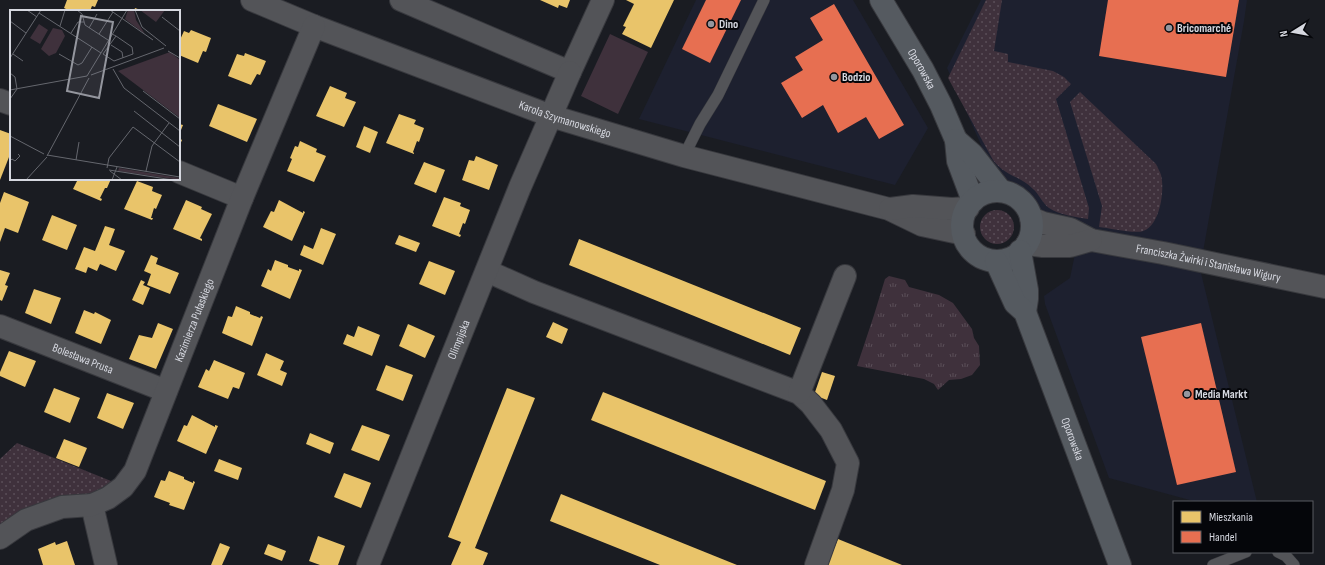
<svg xmlns="http://www.w3.org/2000/svg" width="1325" height="565" viewBox="0 0 1325 565" font-family="'Sofia Sans Condensed',sans-serif">
  <style>
    .built { fill: #1d202f }
    .grass { fill: url(#grass-dots) }
    .park { fill: url(#park-tufts) }
    .garden { fill: #3f313c }
    .homes { fill: #e9c46a }
    .shops { fill: #e76f51 }
    .lines { fill: none; stroke-linecap: round; stroke-linejoin: round }
    .lane-casing { stroke: #38393e; stroke-width: 12 }
    .street-casing { stroke: #38393e; stroke-width: 24 }
    .secondary-casing { stroke: #38393e; stroke-width: 24 }
    .lane { stroke: #535458; stroke-width: 11 }
    .street { stroke: #535458; stroke-width: 22 }
    .secondary { stroke: #555a60; stroke-width: 22 }
    .poi-dot { fill: #94969e; stroke: #05060a; stroke-width: 1.5 }
    .labels { text-anchor: middle; dominant-baseline: central; stroke-width: 4; stroke-linejoin: round; paint-order: stroke }
    .poi-label { font-size: 12px; font-weight: bold; fill: #d6d8e0; stroke: #05060a; text-anchor: start }
    .street-label { font-size: 12px; fill: #d6d8e0; stroke: #05060a }
    .inset-road { fill: none; stroke: #65676e; stroke-width: 1 }
    .view { fill: #94969e; fill-opacity: 0.15; stroke: #94969e; stroke-width: 2 }
    .inset-edge { fill: none; stroke: #d6d8e0; stroke-width: 2 }
  </style>
  <defs>
    <pattern id="grass-dots" width="8" height="8" patternUnits="userSpaceOnUse"><rect width="8" height="8" fill="#3f313c"/><path d="M2 2h.1M6 6h.1" fill="none" stroke="#5a4e58" stroke-width="1.8" stroke-linecap="round"/></pattern>
    <pattern id="park-tufts" width="24" height="20" patternUnits="userSpaceOnUse"><rect width="24" height="20" fill="#3f313c"/><path d="M3 7l-1-3M5 7V3M7 7l1-3M15 17l-1-3M17 17v-4M19 17l1-3" fill="none" stroke="#5a4e58"/></pattern>
  </defs>
  <rect width="100%" height="100%" fill="#1a1c22"/>
  <g class="built">
    <polygon points="696,0 853,0 928,128 895,185 639,119"/>
    <polygon points="981,0 1247,0 1244,21 1200,269 1257,502 1197,502 1109,478 1045,304 1044,296 1070,278 1081,225 1044,213 989,163 947,68"/>
  </g>
  <g class="grass">
    <path d="M 986,0 L 1002,0 L 994,51 L 1008,54 L 1008,62 L 1053,71 L 1064,77 L 1071,84 L 1056,99 L 1089,208 L 1088,219 C 1076,217 1060,215 1049,208 C 1043,204 1039,194 1033,189 C 1019,175 1006,177 993,160 L 948,78 Z"/>
    <path d="M 1080,92 L 1156,164 C 1158,168 1160,172 1161,175 C 1165,190 1160,226 1143,231 C 1135,234 1109,228 1099,227 L 1102,206 L 1070,102 Z"/>
    <circle cx="997" cy="227" r="17"/>
    <polygon points="17,443 116,483 106,490 0,527 0,459"/>
  </g>
  <polygon class="park" points="889,276 905,280 909,287 939,295 953,303 972,329 974,338 979,346 980,365 972,375 961,379 949,380 938,390 934,384 924,379 857,366 874,315 885,279"/>
  <polygon class="garden" points="610,34 648,52 618,114 581,96"/>
  <g class="homes">
    <polygon points="67,0 98,0 95,7 92,6 90,11 70,11 64,8"/>
    <polygon points="540,0 570,0 567,8 559,5 558,8"/>
    <polygon points="626,0 674,0 651,48 622,34 626,27 623,26 634,4"/>
    <polygon points="135,8 143,11 134,11"/>
    <polygon points="191,30 211,38 206,52 203,51 198,63 179,55 179,42 184,31 189,33"/>
    <polygon points="245,53 266,61 260,75 257,74 251,85 228,76 237,54 244,56"/>
    <polygon points="330,86 347,93 345,98 356,102 344,127 316,116"/>
    <polygon points="218,104 257,119 247,142 209,126"/>
    <polygon points="399,114 416,120 414,124 424,128 419,142 417,141 413,152 414,153 414,154 386,143"/>
    <polygon points="179,124 183,125 179,135"/>
    <polygon points="364,126 378,132 370,153 356,147"/>
    <polygon points="0,130 11,134 11,152 0,180"/>
    <polygon points="179,138 182,140 179,147"/>
    <polygon points="300,141 317,149 316,152 326,156 314,182 287,171 292,159 290,158 295,146 298,147"/>
    <polygon points="476,156 498,165 489,190 462,180 469,160 474,161"/>
    <polygon points="424,162 445,170 436,193 414,184"/>
    <polygon points="78,179 111,179 107,188 105,188 100,198 102,199 101,201 73,189"/>
    <polygon points="137,181 153,187 152,191 162,195 156,209 154,208 151,218 153,218 152,220 124,209"/>
    <polygon points="4,192 29,202 18,233 5,228 0,242 0,203"/>
    <polygon points="444,197 461,203 460,206 470,210 465,224 463,223 459,234 461,235 460,237 432,226"/>
    <polygon points="186,200 202,207 201,209 212,214 200,238 202,239 202,241 173,229"/>
    <polygon points="279,200 303,213 303,211 305,212 292,241 263,227 271,211 274,212"/>
    <polygon points="52,215 77,225 67,250 42,240"/>
    <polygon points="105,226 115,229 109,245 125,251 116,271 100,264 97,271 88,267 86,273 75,269 84,247 95,251"/>
    <polygon points="321,228 336,234 323,265 300,255 304,245 313,249"/>
    <polygon points="399,235 420,243 416,252 395,244"/>
    <polygon points="579,239 801,328 790,355 569,265"/>
    <polygon points="151,255 158,258 156,264 179,273 170,294 147,285 151,274 144,271"/>
    <polygon points="275,260 288,265 288,267 299,271 299,269 302,270 290,299 261,286 268,269 271,271"/>
    <polygon points="429,261 455,271 445,295 419,284"/>
    <polygon points="0,270 10,273 5,285 8,286 2,301 0,300"/>
    <polygon points="141,280 145,282 143,285 150,288 143,305 132,300"/>
    <polygon points="34,289 61,298 51,324 25,313"/>
    <polygon points="236,306 250,312 250,314 260,318 261,316 263,317 252,346 222,333 228,316 232,317"/>
    <polygon points="84,310 94,314 95,312 111,320 101,344 75,333"/>
    <polygon points="553,322 568,329 562,344 546,337"/>
    <polygon points="158,323 173,329 156,369 129,359 139,335 152,338"/>
    <polygon points="408,324 435,336 425,358 399,346"/>
    <polygon points="358,326 380,335 372,356 343,344 347,334 354,337"/>
    <polygon points="9,351 36,361 25,387 0,376 0,372"/>
    <polygon points="266,353 284,361 280,370 287,373 282,386 257,375"/>
    <polygon points="214,360 245,373 239,389 233,387 228,399 198,387 206,369 209,371"/>
    <polygon points="386,365 413,375 403,401 376,390"/>
    <polygon points="822,372 835,376 827,400 814,395"/>
    <polygon points="54,388 80,398 70,423 44,412"/>
    <polygon points="507,388 535,398 475,548 488,553 483,565 451,565 461,542 448,537"/>
    <polygon points="603,392 826,481 815,510 591,420"/>
    <polygon points="107,393 134,403 123,429 97,418"/>
    <polygon points="192,415 215,427 215,425 218,426 206,454 177,441 184,425 187,426"/>
    <polygon points="362,425 390,435 379,461 351,450"/>
    <polygon points="310,433 334,443 330,454 306,444"/>
    <polygon points="64,439 87,448 79,467 56,458"/>
    <polygon points="219,459 242,468 238,480 214,471"/>
    <polygon points="169,471 184,477 184,479 193,483 193,481 195,482 184,510 169,505 170,503 154,497 161,480 165,481"/>
    <polygon points="344,473 371,483 361,508 334,497"/>
    <polygon points="561,494 737,565 660,565 550,521"/>
    <polygon points="318,536 345,546 338,565 320,565 309,561"/>
    <polygon points="838,539 902,565 827,565"/>
    <polygon points="67,541 75,565 43,565 38,549 55,542 56,545"/>
    <polygon points="220,543 230,547 222,565 211,565"/>
    <polygon points="268,544 286,551 282,561 264,554"/>
  </g>
  <g class="shops">
    <polygon points="706,0 741,0 710,63 682,49"/>
    <polygon points="1108,0 1239,0 1226,77 1099,56"/>
    <polygon points="834,4 904,125 879,139 866,117 838,133 823,105 802,118 781,83 803,70 795,57 823,40 810,18"/>
    <polygon points="1201,323 1236,472 1177,485 1141,337"/>
  </g>
  <g class="lines">
    <g class="lane-casing">
      <g id="lane">
        <polyline points="684,156 700,124 718,95 764,0"/>
        <polyline points="1278,552 1286,556 1294,565"/>
        <polyline points="1213,565 1246,552"/>
      </g>
    </g>
    <g class="street-casing">
      <g id="street">
        <path id="s1" d="M 252,0 L 314,26 L 551,116 L 684,156 L 889,209 L 922,225 L 964,234"/>
        <polyline points="401,0 570,72 603,0"/>
        <polyline points="0,100 11,104"/>
        <polyline points="179,172 242,198"/>
        <polyline points="890,209 913,206 952,209 968,208"/>
        <path id="s2" d="M 1031,218 L 1043,223 L 1070,229 L 1091,240 L 1163,253 L 1325,287"/>
        <polyline points="1027,244 1043,246 1070,246 1091,240"/>
        <polyline points="487,271 534,292 799,393 811,404 831,430 848,463 843,490 816,565"/>
        <path id="s3" d="M 0,326 L 166,391"/>
        <polyline points="799,393 845,276"/>
        <polyline points="92,505 106,565"/>
        <path id="s4" d="M 0,538 L 26,520 L 62,507 L 92,505 L 108,498 L 123,487 L 135,471 L 242,198 L 314,26"/>
        <path id="s5" d="M 368,565 L 520,187 L 570,72"/>
      </g>
    </g>
    <g class="secondary-casing">
      <g id="secondary">
        <path id="s6" d="M 881,0 L 923,70 L 941,105 L 956,140 L 958,161 L 973,201"/>
        <polyline points="956,140 972,154 1001,191"/>
        <circle cx="997" cy="226" r="35"/>
        <polyline points="1020,251 1027,290 1027,299 1025,312"/>
        <path id="s7" d="M 996,261 L 1015,303 L 1025,312 L 1120,565"/>
      </g>
    </g>
    <use href="#lane" class="lane"/>
    <use href="#street" class="street"/>
    <use href="#secondary" class="secondary"/>
  </g>
  <g class="poi-dot">
    <circle cx="711" cy="24" r="4"/>
    <circle cx="1169" cy="28" r="4"/>
    <circle cx="834" cy="77" r="4"/>
    <circle cx="1187" cy="394" r="4"/>
  </g>
  <g class="labels">
    <g class="poi-label">
      <text x="719" y="24">Dino</text>
      <text x="1177" y="28">Bricomarché</text>
      <text x="842" y="77">Bodzio</text>
      <text x="1195" y="394">Media Markt</text>
    </g>
    <g class="street-label">
      <text stroke="none"><textPath href="#s6" startOffset="80">Oporowska</textPath></text>
      <text stroke="none"><textPath href="#s1" startOffset="335">Karola Szymanowskiego</textPath></text>
      <text stroke="none"><textPath href="#s2" startOffset="184">Franciszka Żwirki i Stanisława Wigury</textPath></text>
      <text stroke="none"><textPath href="#s4" startOffset="318">Kazimierza Pułaskiego</textPath></text>
      <text stroke="none"><textPath href="#s5" startOffset="243">Olimpijska</textPath></text>
      <text stroke="none"><textPath href="#s3" startOffset="89">Bolesława Prusa</textPath></text>
      <text stroke="none"><textPath href="#s7" startOffset="195">Oporowska</textPath></text>
    </g>
  </g>
  <g transform="translate(10 10)">
    <rect width="170" height="170" fill="#1a1c22"/>
    <path d="M 118,0 L 124,0 L 126,10 L 135,24 L 115,9 ZM 130,0 L 155,0 L 146,12 ZM 109,158 L 170,168 L 170,170 L 108,161 Z" fill="#3f313c"/>
    <path d="M 29,14 L 38,20 L 30,34 L 20,28 ZM 43,18 L 52,20 L 55,26 L 46,43 L 39,46 L 31,39 ZM 160,42 L 170,50 L 170,108 L 108,61 Z" fill="#3f313c"/>
    <path class="inset-road" d="M 17,0 L 27,7M 67,0 L 72,4 L 75,15 L 98,30M 100,0 L 143,30M 125,0 L 132,17 L 156,36M 29,3 L 91,43M 152,7 L 170,21M 0,11 L 16,23M 50,16 L 55,0M 79,18 L 87,4M 61,23 L 68,12 L 74,12M 89,24 L 103,2M 102,24 L 106,26 L 122,37 L 123,44 L 104,51 L 93,44 L 106,26M 101,35 L 112,42 L 113,48M 158,41 L 170,48M 3,44 L 13,51M 49,44 L 68,55 L 72,53 L 82,37M 0,48 L 31,0M 103,59 L 114,78 L 170,121M 0,63 L 5,67 L 7,79 L 0,89M 81,65 L 154,38M 0,80 L 77,66 L 117,0M 133,81 L 170,109M 124,101 L 170,137M 0,126 L 34,144M 37,145 L 170,167M 37,146 L 79,68M 66,150 L 69,132M 0,151 L 2,149 L 5,151 L 10,146 L 8,144M 97,158 L 99,148 L 123,117 L 170,152M 99,160 L 163,170M 100,161 L 112,170M 136,161 L 142,136 L 159,113M 16,170 L 37,147M 102,170 L 107,157"/>
    <path class="view" d="M 71,6 L 103,12 L 89,88 L 57,81 Z"/>
    <rect width="170" height="170" class="inset-edge"/>
  </g>
  <rect x="1173" y="501" width="140" height="52" fill="#05060a" stroke="#595a60"/>
  <rect x="1181" y="511" width="20" height="12" fill="#e9c46a" stroke="#595a60"/>
  <text x="1209" y="521" font-size="12" fill="#d6d8e0">Mieszkania</text>
  <rect x="1181" y="531" width="20" height="12" fill="#e76f51" stroke="#595a60"/>
  <text x="1209" y="541" font-size="12" fill="#d6d8e0">Handel</text>
  <g transform="translate(1293 32) rotate(259)" stroke="#05060a" stroke-width="3" paint-order="stroke">
  <path d="M0-3L7 15L0 10L-7 15Z" fill="#d6d8e0"/>
  <text y="-6" font-size="11" font-weight="bold" text-anchor="middle" fill="#d6d8e0">N</text>
  </g>
</svg>
